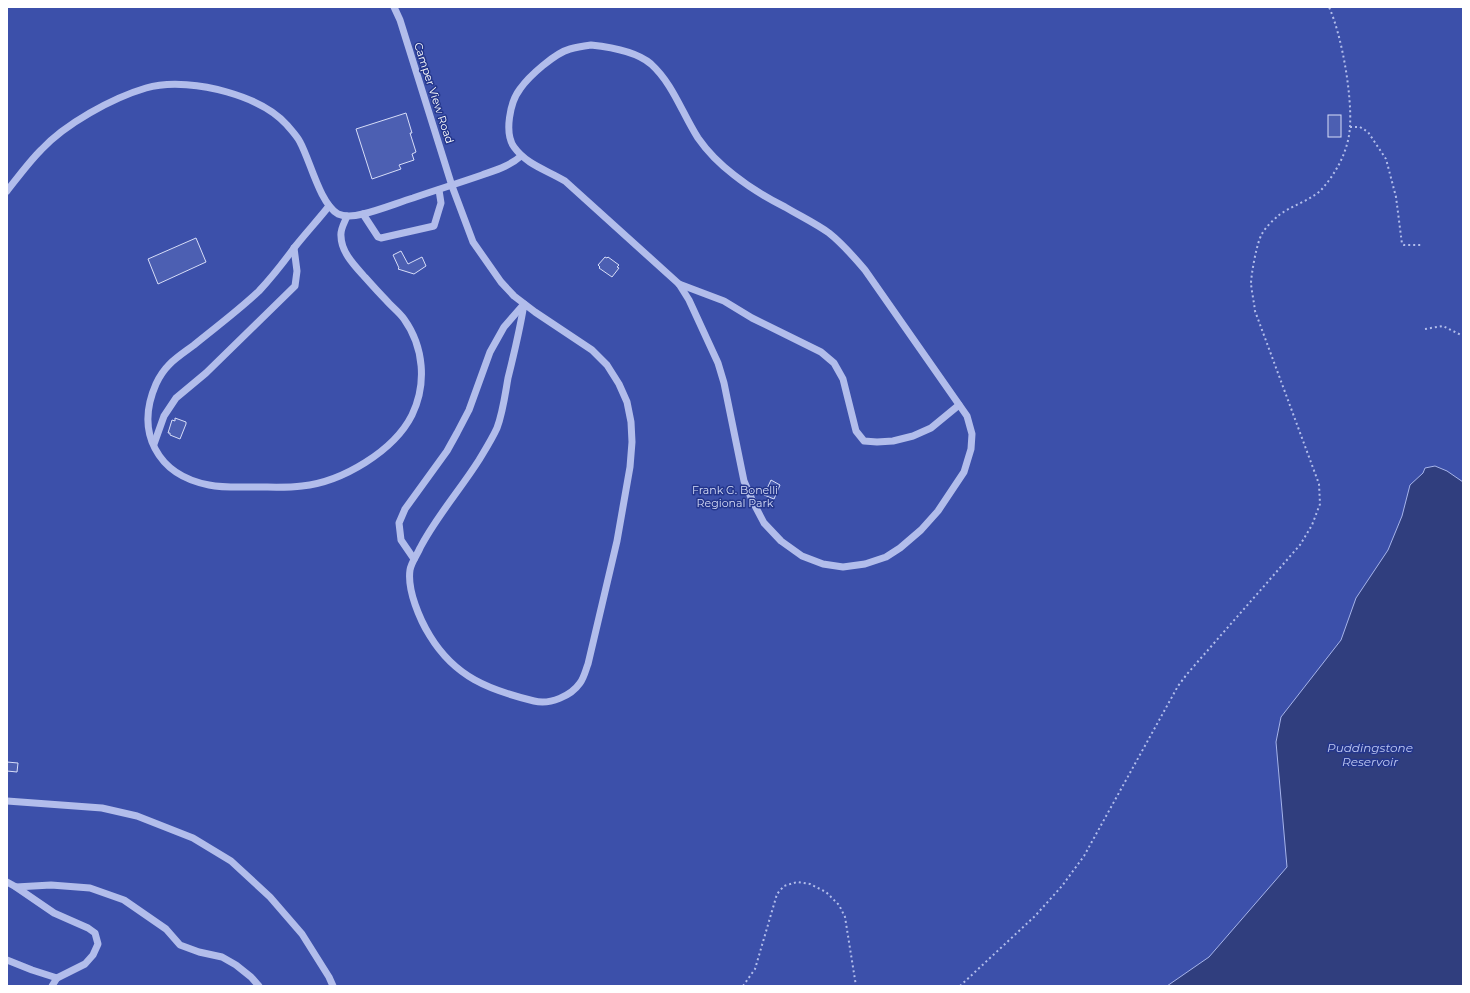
<svg xmlns="http://www.w3.org/2000/svg" width="1470" height="993" viewBox="0 0 1470 993" font-family="Montserrat,sans-serif">
  <style>
    .green { fill: #3c50aa }
    .water { fill: #303e7e; stroke: #a6b4eb }
    .building { fill: #4c5fb2; stroke: #d7ddf8 }
    .lines { fill: none; stroke-linecap: round; stroke-linejoin: round }
    .path { stroke: #b2bdeb; stroke-width: 2; stroke-dasharray: 2 3; stroke-linecap: butt }
    .minor { stroke: #b2bdeb; stroke-width: 7 }
    .labels { text-anchor: middle; dominant-baseline: central; stroke-width: 3; stroke-linejoin: round; paint-order: stroke }
    .street-label { font-size: 11px; fill: #fff; stroke: #24368c }
    .park-label { font-size: 11px; fill: #d7ddf8; stroke: #24368c }
    .water-label { font-size: 12px; font-style: italic; fill: #bec8f2; stroke: #24368c }
  </style>
  <rect width="100%" height="100%" fill="#24368c"/>
  <rect class="green" x="7" y="7" width="1456" height="979"/>
  <polygon class="water" points="1435,466 1447,471 1463,482 1463,986 1167,986 1209,957 1287,867 1276,742 1281,717 1341,640 1356,598 1388,550 1402,516 1410,485 1423,473 1425,468"/>
  <g class="building">
    <polygon points="406,113 412,133 410,133 416,152 412,154 414,160 399,165 401,169 372,179 356,129"/>
    <rect x="1328" y="115" width="13" height="22"/>
    <polygon points="196,238 206,262 158,284 148,259"/>
    <polygon points="401,251 408,264 422,257 426,266 414,274 398,269 399,268 393,255"/>
    <polygon points="605,257 607,258 608,257 619,265 617,267 619,268 612,277 599,268 600,267 598,265"/>
    <polygon points="175,418 186,422 186,424 180,439 170,435 170,433 168,433 172,420 175,421"/>
    <polygon points="771,480 780,485 774,499 764,495"/>
    <polygon points="7,762 18,763 17,772 7,771"/>
  </g>
  <g class="lines">
    <g class="path">
      <polyline points="1350,127 1360,127 1368,132 1386,159 1396,197 1402,244 1404,245 1423,245"/>
      <polyline points="1425,329 1443,326 1463,336"/>
      <polyline points="743,986 755,969 777,894 784,886 797,882 810,884 826,892 839,905 845,917 856,986"/>
      <path d="M 960,986 L 1035,916 L 1062,886 L 1084,856 L 1178,686 L 1187,674 L 1300,545 L 1312,525 L 1320,504 L 1319,484 L 1255,311 C 1254,302 1252,293 1251,284 C 1251,275 1257,241 1262,234 C 1265,228 1273,220 1278,216 C 1290,206 1312,200 1322,189 C 1337,172 1349,149 1350,126 C 1352,95 1342,36 1329,7"/>
    </g>
    <g class="minor">
      <path d="M 394,7 L 400,20 L 452,186 L 473,242 L 501,282 L 514,296 L 535,312 L 592,350 L 607,365 L 619,384 L 627,402 L 631,422 L 632,442 L 630,467 L 617,541 L 588,664 C 586,669 584,678 580,683 C 571,696 550,705 534,701 C 489,690 455,677 430,636 C 420,620 407,590 410,570 C 411,563 417,555 420,548 C 436,517 460,490 479,460 C 485,450 492,439 497,428 C 503,412 505,395 508,378 C 514,354 520,329 524,304"/>
      <path d="M 591,45 C 610,47 636,51 651,64 C 673,84 682,113 698,138 C 707,151 721,165 734,175 C 749,187 767,198 785,207 C 800,216 815,223 829,233 C 843,244 854,257 865,270 L 967,416 L 972,434 L 971,449 L 964,472 L 938,511 L 921,530 L 900,548 L 886,557 L 865,564 L 843,567 L 823,564 L 802,556 L 781,541 L 764,523 L 753,502 L 744,481 L 724,383 L 718,363 L 689,300 L 679,284 L 565,181 C 547,170 527,165 514,147 C 504,133 510,102 520,89 C 529,76 555,53 570,49 C 577,47 584,46 591,45 Z"/>
      <path d="M 7,191 C 18,177 29,162 41,150 C 65,124 112,98 146,88 C 170,81 203,85 227,92 C 248,98 272,108 287,125 C 291,130 297,136 300,142 C 310,160 320,204 338,214 C 345,217 355,216 363,214 C 380,210 397,203 413,198 C 436,190 459,183 482,175 C 496,170 510,166 521,156"/>
      <path d="M 329,206 C 318,220 305,234 294,248 C 283,263 272,277 259,291 C 239,310 216,327 194,345 C 178,357 165,364 156,384 C 135,432 157,475 209,485 C 224,488 240,487 256,487 C 271,487 287,488 302,486 C 342,482 394,451 412,415 C 427,384 424,347 404,319 C 399,312 392,307 386,300 C 378,292 371,284 363,275 C 353,264 341,251 341,236 C 340,229 345,222 347,216"/>
      <polyline points="363,214 378,237 381,238 434,226 441,203 439,190"/>
      <polyline points="679,284 724,301 752,318 821,352 834,363 843,379 856,431 864,441 877,442 893,441 913,436 931,428 959,405"/>
      <polyline points="154,444 164,416 176,398 206,373 295,286 297,271 294,248"/>
      <polyline points="414,559 401,540 399,523 405,509 447,451 457,433 469,410 490,352 504,327 524,304"/>
      <polyline points="7,801 102,808 137,816 193,838 231,861 270,897 302,934 329,977 333,986"/>
      <polyline points="7,882 16,887 51,885 90,888 124,900 166,929 180,945 199,952 222,957 236,965 251,977 259,986"/>
      <polyline points="16,887 54,913 88,928 95,933 98,944 93,955 85,964 57,978 52,986"/>
      <polyline points="7,960 32,970 57,978"/>
    </g>
  </g>
  <g class="labels">
    <g class="street-label">
      <text transform="translate(434 93) rotate(72)">Camper View Road</text>
    </g>
    <g class="park-label">
      <text x="735" y="490">Frank G. Bonelli<tspan x="735" dy="13">Regional Park</tspan></text>
    </g>
    <g class="water-label">
      <text x="1370" y="747">Puddingstone<tspan x="1370" dy="14">Reservoir</tspan></text>
    </g>
  </g>
  <rect width="1470" height="993" fill="none" stroke="#ffffff" stroke-width="16"/>
</svg>
